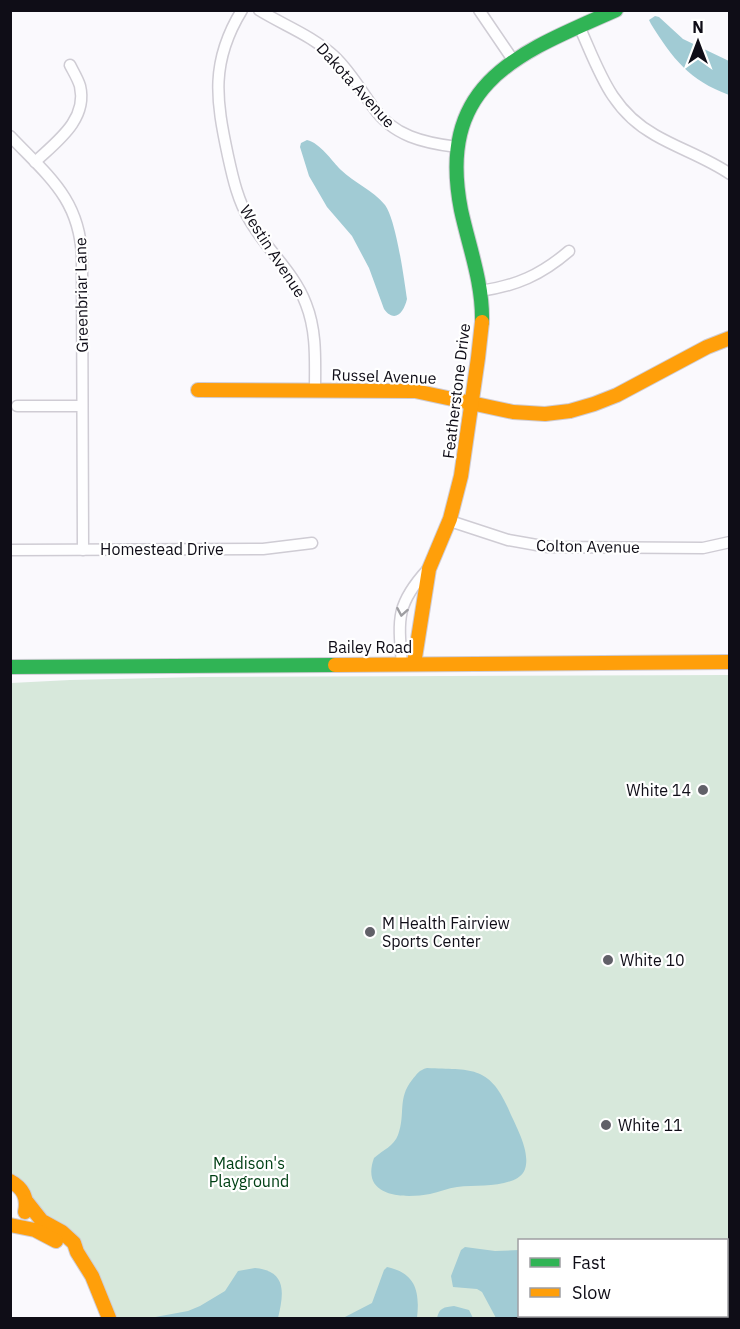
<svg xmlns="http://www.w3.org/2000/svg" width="740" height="1329" viewBox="0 0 740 1329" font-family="'IBM Plex Sans',sans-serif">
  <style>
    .green { fill: #d7e8db; fill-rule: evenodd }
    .water { fill: #a1cbd4 }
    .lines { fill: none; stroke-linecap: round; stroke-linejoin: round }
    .street-casing { stroke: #cfccd4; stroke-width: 13 }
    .fast-casing { stroke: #cfccd4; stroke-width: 16 }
    .slow-casing { stroke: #cfccd4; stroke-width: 16 }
    .street { stroke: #fefeff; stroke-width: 10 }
    .fast { stroke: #30b455; stroke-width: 14 }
    .slow { stroke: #ff9f0a; stroke-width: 14 }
    .oneway { stroke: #9e9ea2 }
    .poi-dot { fill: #616068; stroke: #fff; stroke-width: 2 }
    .labels { text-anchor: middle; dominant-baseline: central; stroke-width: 4.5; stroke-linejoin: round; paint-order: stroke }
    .street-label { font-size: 16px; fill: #0f0d17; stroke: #fff }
    .poi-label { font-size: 16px; fill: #0f0d17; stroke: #fff; text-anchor: start }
    .park-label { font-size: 16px; fill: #004015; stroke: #fff }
  </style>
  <rect width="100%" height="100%" fill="#faf9fd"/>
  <path class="green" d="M 729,675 L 729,1318 L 109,1318 L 87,1266 L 11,1181 L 11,683 L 70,680 L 201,677 ZM 520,1240 L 726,1240 L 726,1316 L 520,1316 Z"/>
  <g class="water">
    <path d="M 655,16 L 659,17 L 683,39 L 729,61 L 729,95 C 689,80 673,59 651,24 L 649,20 Z"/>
    <path d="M 307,140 C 320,143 332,161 341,170 C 354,183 373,190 385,205 C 396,220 404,278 407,299 C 404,312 395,324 384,309 L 369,268 L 352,236 L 327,207 L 309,176 L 300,147 L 301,143 Z"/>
    <path d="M 427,1068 C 470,1070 489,1065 508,1108 C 515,1125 531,1151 525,1169 C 523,1175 517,1179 511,1181 C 495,1187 475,1185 457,1187 C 448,1188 439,1192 430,1194 C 403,1199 360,1197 374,1158 C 383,1150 394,1146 398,1135 C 406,1114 397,1099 412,1080 C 417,1074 419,1070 427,1068 Z"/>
    <polygon points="465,1247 495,1251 519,1250 520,1316 550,1316 549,1318 496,1318 482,1292 477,1289 453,1287 451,1276 461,1250"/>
    <path d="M 387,1267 C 416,1273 420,1292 417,1318 L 343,1318 L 372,1303 L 384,1270 Z"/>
    <path d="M 255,1268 C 287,1271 284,1293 278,1318 L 150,1318 L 188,1311 L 200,1306 L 225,1291 L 238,1271 Z"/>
    <path d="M 454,1306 L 469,1310 L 473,1318 L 437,1318 C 439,1308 444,1307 454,1306 Z"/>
  </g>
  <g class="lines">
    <g class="street-casing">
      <g id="street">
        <path d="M 242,10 C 210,62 216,100 228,156 C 233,179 238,201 250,221 C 267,250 294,272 306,304 C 317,332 315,361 315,391"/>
        <path d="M 259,10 C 285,26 311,35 334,56 C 350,71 360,89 373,107 C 393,136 424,143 457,147"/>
        <polyline points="479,10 513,60"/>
        <path d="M 579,26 C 599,70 610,110 655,135 C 679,149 707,158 730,174"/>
        <path d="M 10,136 C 48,176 80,199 82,258 L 83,550"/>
        <path d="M 35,162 C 56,142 88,120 80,86 C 78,79 73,71 70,65"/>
        <path d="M 480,291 C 516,286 541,275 569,251"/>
        <polyline points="17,406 82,406"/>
        <polyline points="450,521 508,540 548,547 703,548 730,542"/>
        <polyline points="10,550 263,549 312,543"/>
        <path d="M 402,664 C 398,618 396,604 428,569"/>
      </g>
    </g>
    <g class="fast-casing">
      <g id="fast">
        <path d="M 482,322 C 483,283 469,247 461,210 C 436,82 519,53 616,10"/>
        <polyline points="10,667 335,665"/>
      </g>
    </g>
    <g class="slow-casing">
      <g id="slow">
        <polyline points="198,390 415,391 513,412 545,414 570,411 594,404 617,395 707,347 730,338"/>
        <polyline points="414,664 429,569 450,519 461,476 478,358 482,322"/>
        <polyline points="335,665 730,662"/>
        <path d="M 10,1181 C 23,1188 28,1197 25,1212"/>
        <polyline points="27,1202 42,1221 62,1232 74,1243 77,1252 92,1276 109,1318"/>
        <polyline points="10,1225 35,1230 56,1241"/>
      </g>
    </g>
    <use href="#street" class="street"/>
    <use href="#fast" class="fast"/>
    <use href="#slow" class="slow"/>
  </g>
  <defs><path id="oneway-chevron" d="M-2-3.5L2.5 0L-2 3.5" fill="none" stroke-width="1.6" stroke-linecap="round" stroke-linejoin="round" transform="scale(1.5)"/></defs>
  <use class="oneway" href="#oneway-chevron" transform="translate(402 612) rotate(100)"/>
  <g class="poi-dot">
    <circle cx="703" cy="790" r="6"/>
    <circle cx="370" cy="932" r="6"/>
    <circle cx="608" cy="960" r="6"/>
    <circle cx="606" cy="1125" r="6"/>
  </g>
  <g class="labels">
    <g class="street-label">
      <text transform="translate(356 85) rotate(48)">Dakota Avenue</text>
      <text transform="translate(273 251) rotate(57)">Westin Avenue</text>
      <text transform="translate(81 295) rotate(-91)">Greenbriar Lane</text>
      <text transform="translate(384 376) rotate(2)">Russel Avenue</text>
      <text transform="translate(456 391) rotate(-83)">Featherstone Drive</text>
      <text transform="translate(588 546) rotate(1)">Colton Avenue</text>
      <text x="162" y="549">Homestead Drive</text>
      <text x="370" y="647">Bailey Road</text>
    </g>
    <g class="poi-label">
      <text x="691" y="790" text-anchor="end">White 14</text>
      <text x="382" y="923">M Health Fairview<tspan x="382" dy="18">Sports Center</tspan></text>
      <text x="620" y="960">White 10</text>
      <text x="618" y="1125">White 11</text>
    </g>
    <g class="park-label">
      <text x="249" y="1163">Madison's<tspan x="249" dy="18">Playground</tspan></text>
    </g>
  </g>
  <rect width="740" height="1329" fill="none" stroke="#0f0d17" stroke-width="24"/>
  <rect x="518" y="1239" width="210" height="78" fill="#ffffff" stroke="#9f9ea2" stroke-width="1.5"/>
  <rect x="530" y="1258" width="30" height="9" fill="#30b455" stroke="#9f9ea2" stroke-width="1.5"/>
  <text x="572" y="1269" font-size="18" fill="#0f0d17">Fast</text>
  <rect x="530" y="1288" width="30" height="9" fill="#ff9f0a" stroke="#9f9ea2" stroke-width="1.5"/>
  <text x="572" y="1299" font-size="18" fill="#0f0d17">Slow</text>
  <g transform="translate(698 42)" stroke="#ffffff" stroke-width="4.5" paint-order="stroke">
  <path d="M0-4.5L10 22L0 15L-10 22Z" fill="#0f0d17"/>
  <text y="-9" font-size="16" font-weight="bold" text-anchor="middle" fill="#0f0d17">N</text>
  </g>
</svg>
